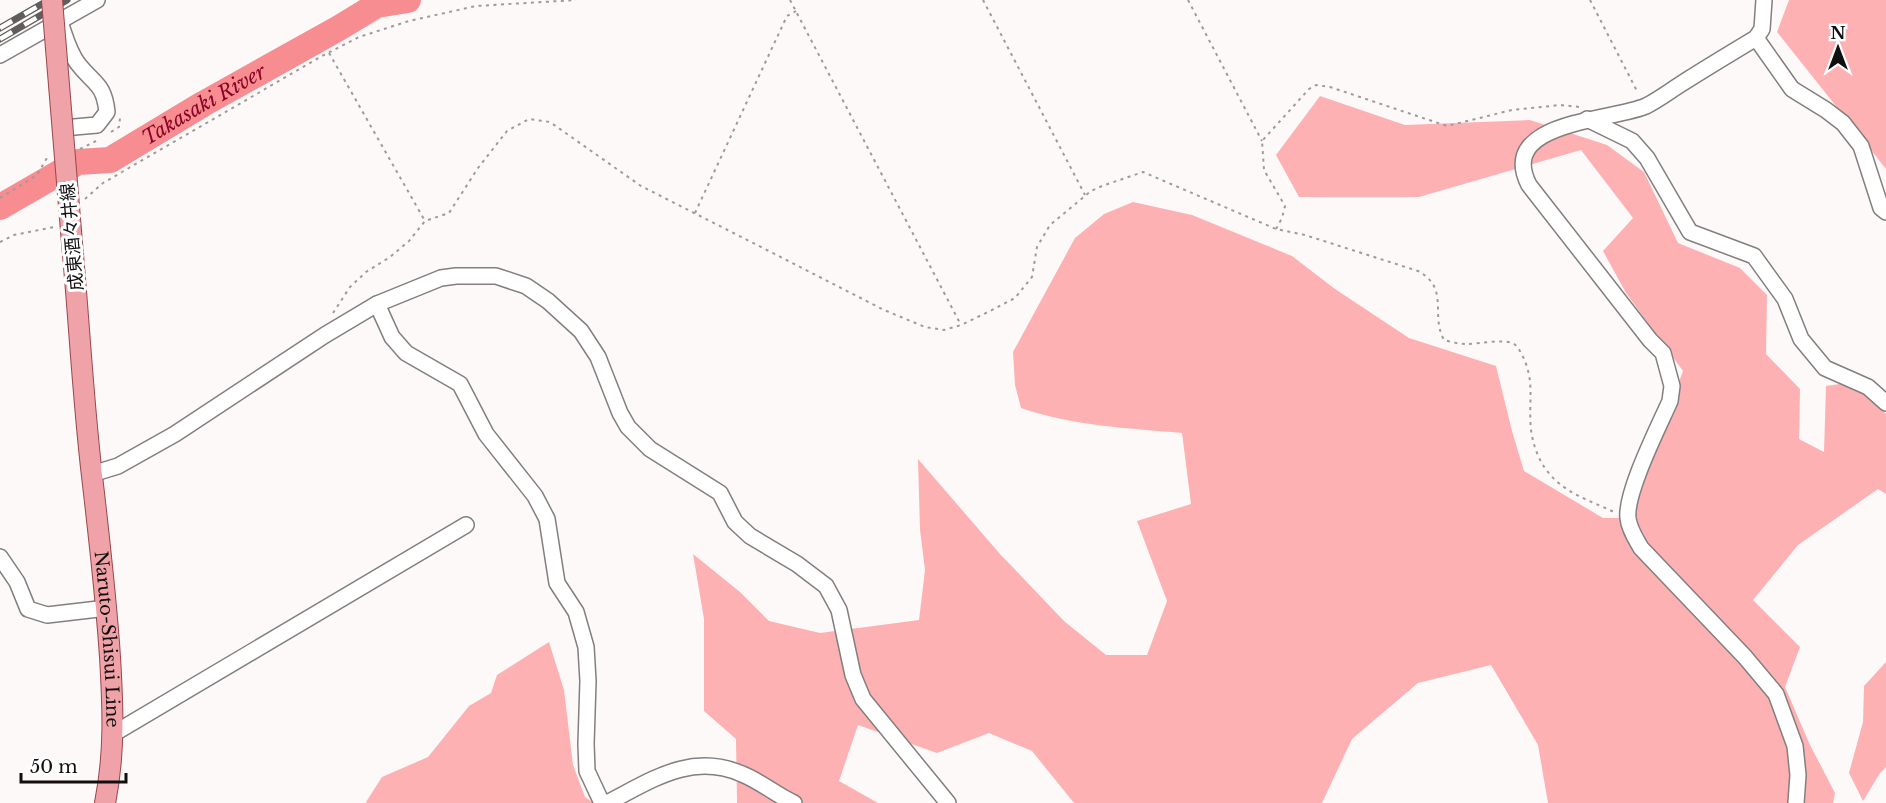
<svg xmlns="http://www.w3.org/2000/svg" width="1886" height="803" viewBox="0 0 1886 803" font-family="'Libre Baskerville','Noto Sans JP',serif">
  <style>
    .green { fill: #feb1b3 }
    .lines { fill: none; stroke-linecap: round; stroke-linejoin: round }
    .river { stroke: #f78d91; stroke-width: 26 }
    .minor-casing { stroke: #837f7f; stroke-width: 18 }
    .major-casing { stroke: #9a464c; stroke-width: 22 }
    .path { stroke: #9f9b9b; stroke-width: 2; stroke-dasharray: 3 4.5; stroke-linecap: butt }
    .minor { stroke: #fff; stroke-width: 15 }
    .major { stroke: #efa2a7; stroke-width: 20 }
    .rail-casing { stroke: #605d5d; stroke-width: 7 }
    .rail { stroke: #fff; stroke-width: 4.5; stroke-dasharray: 14; stroke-linecap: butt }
    .major-bridge-casing { stroke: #9a464c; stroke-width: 22; stroke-linecap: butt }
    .major-bridge { stroke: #efa2a7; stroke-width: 20 }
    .labels { text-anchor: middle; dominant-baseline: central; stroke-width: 6; stroke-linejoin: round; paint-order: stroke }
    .street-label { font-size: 18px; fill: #110f0f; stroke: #fff }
    .water-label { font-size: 20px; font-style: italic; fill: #8b0526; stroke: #fff }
  </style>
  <rect width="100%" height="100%" fill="#fef9f9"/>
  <g class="green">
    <polygon points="1789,0 1886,0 1886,169 1777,32"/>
    <path d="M 1320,96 L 1405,125 L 1530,120 L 1607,145 L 1644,172 L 1678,243 L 1740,268 L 1767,295 L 1766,354 L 1800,389 L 1799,439 L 1824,452 L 1826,386 L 1853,382 L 1886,414 L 1886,494 L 1878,489 L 1798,545 L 1753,600 L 1800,647 L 1785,687 L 1810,745 L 1835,793 L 1833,803 L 1548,803 L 1538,745 L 1491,665 L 1418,683 L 1352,739 L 1322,803 L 1074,803 L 1032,751 L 989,733 L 937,753 L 858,725 L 839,781 L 878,803 L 737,803 L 736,739 L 704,711 L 704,619 L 693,554 L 740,592 L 769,621 L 820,633 L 919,620 L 925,570 L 920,530 L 918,459 L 1000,554 L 1064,621 L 1106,655 L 1147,655 L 1167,601 L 1137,521 L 1191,504 L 1182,433 C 1127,428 1073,426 1021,408 L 1015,385 L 1013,352 L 1075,238 L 1104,214 L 1133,202 L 1192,215 L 1292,256 L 1335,289 L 1409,338 L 1496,366 L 1512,431 L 1524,471 L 1603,518 L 1628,518 L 1683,371 L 1626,293 L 1603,251 L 1633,218 L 1581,150 L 1419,197 L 1299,197 L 1276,155 Z"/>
    <polygon points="549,642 564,690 573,765 585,797 594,803 367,803 366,802 382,777 428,757 469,706 491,693 497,675"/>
    <polygon points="1886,662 1886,767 1880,773 1863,801 1849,773 1863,722 1864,686"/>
  </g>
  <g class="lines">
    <path class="river" id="s1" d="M 0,207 L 78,162 L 110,160 L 203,104 L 339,28 L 377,5 L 408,0"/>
    <g class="minor-casing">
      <g id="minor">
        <path d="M 1764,0 L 1762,29 L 1756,38 C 1731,53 1706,68 1681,84 C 1670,91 1658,100 1646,106 C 1612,121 1496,121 1529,185 L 1650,340 L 1663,353 L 1672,386 L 1670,401 C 1659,426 1625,493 1628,518 C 1629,529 1636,539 1641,548 L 1745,657 L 1776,694 L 1795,746 L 1798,775 L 1796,803"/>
        <path d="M 60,22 C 65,36 69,53 79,65 C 95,85 104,84 107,112 L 97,125 L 63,128"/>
        <polyline points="1756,38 1792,89 1826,110 1843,123 1861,146 1881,208 1886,212"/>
        <polyline points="0,55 97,0"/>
        <polyline points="1587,119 1632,141 1647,158 1690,232 1754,256 1785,299 1801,339 1825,368 1868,387 1886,403"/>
        <polyline points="377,304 392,337 406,353 460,384 486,434 535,496 547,519 557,583 576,612 586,647 588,681 586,744 587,771 602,803"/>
        <polyline points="92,474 118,466 175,434 325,335 377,304 441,278 456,276 496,276 526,286 548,301 581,331 598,357 620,413 628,427 650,449 720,493 735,522 750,536 797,564 826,586 839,610 853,675 863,699 948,803"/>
        <polyline points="0,557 17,582 28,609 47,615 107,608"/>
        <polyline points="113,734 466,525"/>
        <path d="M 607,803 C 652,780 691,752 742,774 C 760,781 776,795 794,803"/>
      </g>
    </g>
    <g class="major-casing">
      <g id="major">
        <path id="s2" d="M 72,243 C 79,320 83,399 92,476 C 99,536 106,596 110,657 C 113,708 115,753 105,803"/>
      </g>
    </g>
    <g class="path">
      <polyline points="790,0 961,325"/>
      <polyline points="983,0 1085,195"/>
      <polyline points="1188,0 1262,141"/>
      <polyline points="1590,0 1638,93"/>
      <polyline points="329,53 425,221"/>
      <polyline points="111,132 119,127 120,118"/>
      <polyline points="80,149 96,141"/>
      <polyline points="0,198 37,175 47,158"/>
      <polyline points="85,199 103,183 322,56 359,37 409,21 476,6 576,0"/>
      <polyline points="695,213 787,16 796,11"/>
      <polyline points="1276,229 1282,218 1285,206 1264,170 1262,141 1309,89 1316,85 1330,87 1447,126 1512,110 1560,105 1580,107"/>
      <polyline points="0,242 14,235 54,227"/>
      <path d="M 333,313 L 350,287 L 366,272 L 390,257 L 409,241 L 425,221 L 449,213 L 478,168 L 507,131 L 529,119 L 550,122 L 641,186 L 763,248 L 884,310 L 925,327 L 944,330 L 961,325 L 990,311 L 1015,298 L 1032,277 L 1037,247 L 1050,225 L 1091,191 L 1102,186 L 1143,172 L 1276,229 L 1305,235 L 1418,271 C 1450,288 1430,315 1444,340 C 1451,342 1459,344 1466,344 C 1479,344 1501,339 1512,343 C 1517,345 1519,349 1521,353 C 1536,380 1528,401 1531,430 C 1533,444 1538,460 1548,472 C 1564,493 1591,501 1614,512"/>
    </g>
    <use href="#minor" class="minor"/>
    <use href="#major" class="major"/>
    <g class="rail-casing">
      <g id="rail">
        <polyline points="0,28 49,0"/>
        <polyline points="0,39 67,0"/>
      </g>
    </g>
    <use href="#rail" class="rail"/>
    <g class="major-bridge-casing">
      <polyline id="major-bridge" points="52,0 72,243"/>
    </g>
    <use href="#major-bridge" class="major-bridge"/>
  </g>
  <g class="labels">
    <g class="street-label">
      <text transform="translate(72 237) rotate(-95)">成東酒々井線</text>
      <text stroke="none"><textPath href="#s2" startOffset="398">Naruto-Shisui Line</textPath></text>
    </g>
    <g class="water-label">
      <text stroke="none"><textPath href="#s1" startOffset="231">Takasaki River</textPath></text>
    </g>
  </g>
  <g transform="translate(1838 48)" stroke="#ffffff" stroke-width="4.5" paint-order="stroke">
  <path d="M0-4.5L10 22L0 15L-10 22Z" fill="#110f0f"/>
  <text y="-9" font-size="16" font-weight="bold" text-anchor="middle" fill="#110f0f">N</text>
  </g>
  <path d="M21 773v9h105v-9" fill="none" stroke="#110f0f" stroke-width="3"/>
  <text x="30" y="773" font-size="18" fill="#110f0f" stroke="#ffffff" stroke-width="4.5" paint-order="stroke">50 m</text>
</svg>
